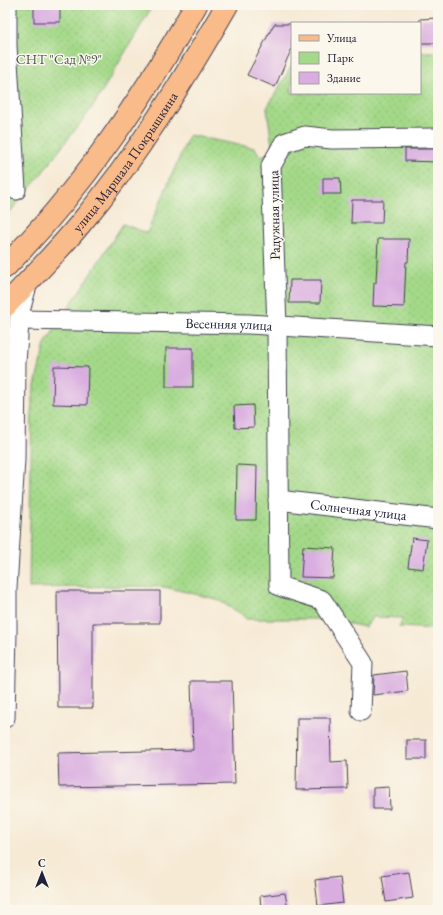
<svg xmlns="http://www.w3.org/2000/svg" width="443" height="915" viewBox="0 0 443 915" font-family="'EB Garamond',serif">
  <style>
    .green { fill: url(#green-dots); stroke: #637e62 }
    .building { fill: #d9ade0 }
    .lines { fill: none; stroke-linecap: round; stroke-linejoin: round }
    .street-casing { stroke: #424052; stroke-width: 21 }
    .primary-casing { stroke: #424052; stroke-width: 24 }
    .street { stroke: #fff; stroke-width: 19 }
    .primary { stroke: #fabb8b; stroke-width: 22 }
    .labels { text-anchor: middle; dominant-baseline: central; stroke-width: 3; stroke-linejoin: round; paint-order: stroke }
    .park-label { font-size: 14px; fill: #495952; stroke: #fbf7ec }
    .street-label { font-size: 14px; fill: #22223b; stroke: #fbf7ec }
  </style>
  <defs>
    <pattern id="green-dots" width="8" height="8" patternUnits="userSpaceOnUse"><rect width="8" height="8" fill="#a4d989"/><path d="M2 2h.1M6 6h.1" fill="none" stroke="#8dba77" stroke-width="1.8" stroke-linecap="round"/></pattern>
  </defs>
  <rect width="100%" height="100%" fill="#fbf7ec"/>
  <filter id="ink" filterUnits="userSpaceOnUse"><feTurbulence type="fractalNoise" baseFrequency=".025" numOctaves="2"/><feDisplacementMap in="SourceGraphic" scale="8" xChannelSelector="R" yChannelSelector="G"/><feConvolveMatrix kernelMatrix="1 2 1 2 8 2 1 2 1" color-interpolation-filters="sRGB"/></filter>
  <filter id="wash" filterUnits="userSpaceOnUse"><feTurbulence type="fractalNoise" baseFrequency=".012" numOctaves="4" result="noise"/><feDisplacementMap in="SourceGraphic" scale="16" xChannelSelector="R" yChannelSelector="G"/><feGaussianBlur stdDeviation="0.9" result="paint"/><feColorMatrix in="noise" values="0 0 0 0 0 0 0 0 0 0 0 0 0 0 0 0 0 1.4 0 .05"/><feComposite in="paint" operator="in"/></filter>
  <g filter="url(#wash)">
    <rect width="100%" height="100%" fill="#f6ead5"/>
    <g class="green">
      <polygon points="5,5 153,5 94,105 39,177 5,218"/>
      <polygon points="420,52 438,52 438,629 399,627 403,618 373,617 365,627 326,619 246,619 240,613 216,599 165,587 125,586 29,588 32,398 45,344 123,224 147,233 189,135 255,148 260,156 273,153 267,108 292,65 292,93 420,93"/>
    </g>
    <g id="blocks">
      <g class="building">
        <rect x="34" y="5" width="26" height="17"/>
        <polygon points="438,18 438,43 420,43 420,19"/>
        <polygon points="274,24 292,24 292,48 275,87 247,75"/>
        <polygon points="405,149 438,149 438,162 405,161"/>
        <polygon points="323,178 340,178 341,194 323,194"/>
        <polygon points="352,200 383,200 382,223 351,223"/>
        <polygon points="378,239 409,239 408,262 406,262 404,307 373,306 374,283 376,283"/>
        <polygon points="290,280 321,280 320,303 289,303"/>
        <rect x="166" y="348" width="27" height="39"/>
        <polygon points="54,366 88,367 87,405 53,404"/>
        <polygon points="253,405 254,427 235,428 234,406"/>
        <polygon points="237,465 257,466 256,520 236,520"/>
        <polygon points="412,538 427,540 423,569 408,567"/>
        <polygon points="303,546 335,548 333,578 301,577"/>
        <polygon points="57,591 160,591 160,623 93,623 93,708 58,708"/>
        <polygon points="406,671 408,691 373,695 374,675"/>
        <polygon points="191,681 232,681 235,784 59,787 58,753 193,750"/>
        <polygon points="297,718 330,718 331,762 347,761 348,789 296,790"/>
        <rect x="407" y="740" width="19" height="19"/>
        <polygon points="389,787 390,809 373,809 373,788"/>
        <polygon points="409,872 413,898 386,902 382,876"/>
        <polygon points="340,877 343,903 318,906 315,880"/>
        <polygon points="285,893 288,910 261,910 260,896"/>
      </g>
    </g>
  </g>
  <g filter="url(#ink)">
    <use href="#blocks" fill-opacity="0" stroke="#424052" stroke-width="1"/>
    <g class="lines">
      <g class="street-casing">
        <g id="street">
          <polyline points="7,5 7,46 16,190"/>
          <path id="s1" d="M 19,320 L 248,324 L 438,336"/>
          <path id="s2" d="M 278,500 L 438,519"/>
          <polyline points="361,711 363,663 322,600 279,586 277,326 271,166 284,143 305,136 332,139 438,138"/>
          <polyline points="5,718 7,632 7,588 15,460 16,362 20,311 28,282"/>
        </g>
      </g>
      <g class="primary-casing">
        <g id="primary">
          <path d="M 5,267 C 81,190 142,99 196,5"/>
          <path id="s3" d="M 5,306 C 31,279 57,252 81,223 C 137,156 183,81 227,5"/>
        </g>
      </g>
      <use href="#street" class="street"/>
      <use href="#primary" class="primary"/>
    </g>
  </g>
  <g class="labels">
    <g class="park-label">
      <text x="59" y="59">СНТ "Сад №9"</text>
    </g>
    <g class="street-label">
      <text stroke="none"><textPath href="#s3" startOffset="188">улица Маршала Покрышкина</textPath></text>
      <text transform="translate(274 215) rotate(-91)">Радужная улица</text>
      <text stroke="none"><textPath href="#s1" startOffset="210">Весенняя улица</textPath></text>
      <text stroke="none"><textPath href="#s2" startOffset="81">Солнечная улица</textPath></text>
    </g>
  </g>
  <rect width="443" height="915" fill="none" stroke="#fbf7ec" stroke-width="20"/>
  <rect x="291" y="22" width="130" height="72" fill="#fbf7ec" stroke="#a4a2a5"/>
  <rect x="299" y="35" width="20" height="6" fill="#fabb8b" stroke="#a4a2a5"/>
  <text x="327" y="42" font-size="12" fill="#22223b">Улица</text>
  <rect x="299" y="52" width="20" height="12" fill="#a4d989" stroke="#a4a2a5"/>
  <text x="327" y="62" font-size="12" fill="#22223b">Парк</text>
  <rect x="299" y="72" width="20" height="12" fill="#d9ade0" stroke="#a4a2a5"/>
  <text x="327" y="82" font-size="12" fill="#22223b">Здание</text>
  <g transform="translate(42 873)" stroke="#fbf7ec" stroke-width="3" paint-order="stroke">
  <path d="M0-3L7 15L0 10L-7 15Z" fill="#22223b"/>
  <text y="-6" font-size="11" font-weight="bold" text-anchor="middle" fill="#22223b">С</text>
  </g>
</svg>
